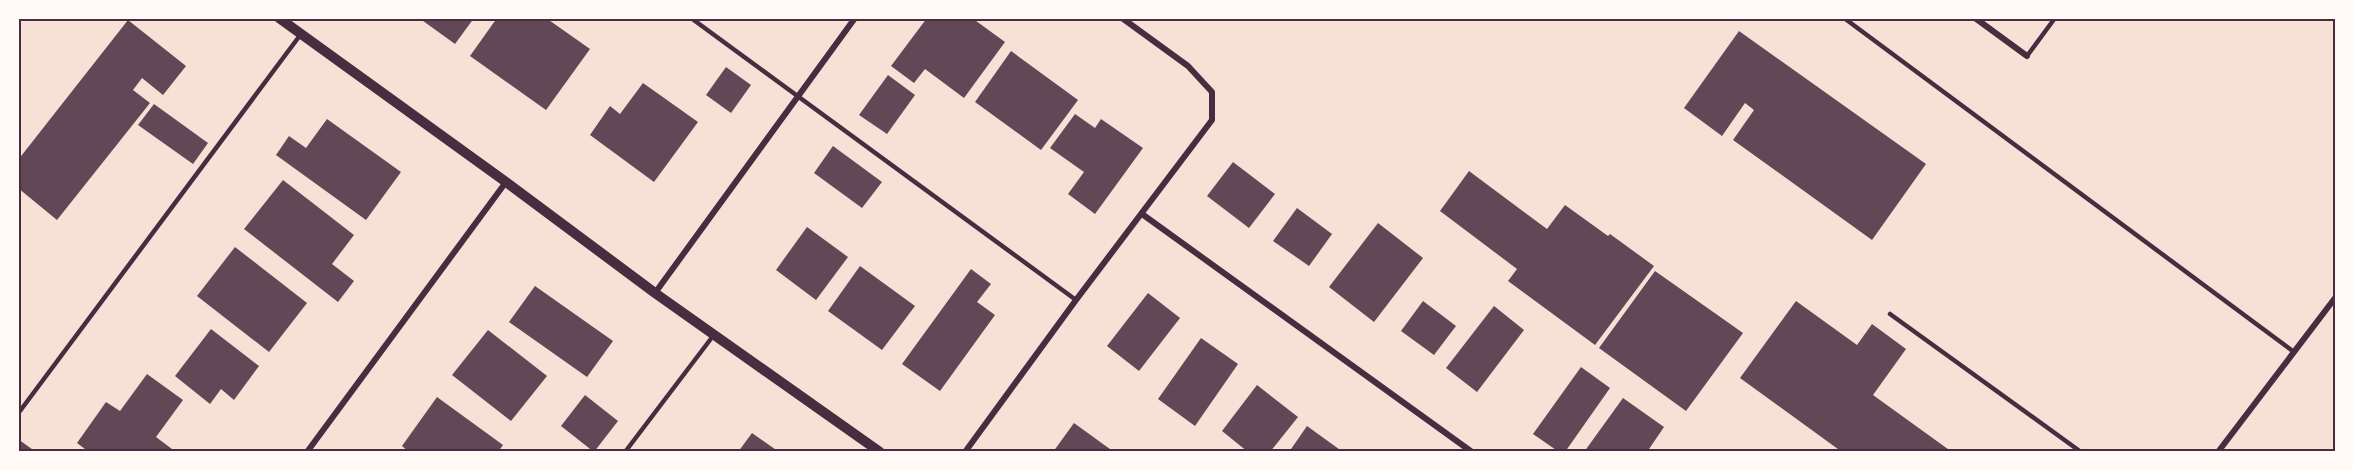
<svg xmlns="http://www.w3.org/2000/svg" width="2353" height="470" viewBox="0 0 2353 470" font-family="Inter,sans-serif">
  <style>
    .building { fill: #644757 }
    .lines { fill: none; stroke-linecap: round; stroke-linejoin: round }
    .service { stroke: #4a2c40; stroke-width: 4.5 }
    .minor { stroke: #4a2c40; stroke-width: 6 }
    .tertiary { stroke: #4a2c40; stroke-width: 10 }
    .neatline { fill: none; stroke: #4a2c40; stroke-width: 2 }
  </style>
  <rect width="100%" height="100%" fill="#f7e1d7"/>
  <g class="building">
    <polygon points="419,18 474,18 455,44"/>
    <polygon points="497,18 546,18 590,49 546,110 470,56"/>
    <polygon points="927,18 972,18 1005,42 964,98 925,69 914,83 891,66"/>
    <polygon points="128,20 186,66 163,95 142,78 133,90 150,103 57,220 18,188 18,160"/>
    <polygon points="1739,31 1926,164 1872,240 1733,140 1754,110 1745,103 1722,136 1684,108"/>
    <polygon points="1011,51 1078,100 1041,150 975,102"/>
    <polygon points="726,67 751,85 731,113 706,95"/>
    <polygon points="888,75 915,95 887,134 859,115"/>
    <polygon points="643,83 698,122 654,182 590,135 610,106 620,114"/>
    <polygon points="154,104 208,143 193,164 138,125"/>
    <polygon points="1075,114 1095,128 1101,119 1143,148 1095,214 1068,194 1084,172 1050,148"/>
    <polygon points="327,119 401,172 366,220 276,155 289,136 306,148"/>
    <polygon points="833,146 882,182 862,208 814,173"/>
    <polygon points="1233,162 1275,194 1249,228 1207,196"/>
    <polygon points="1469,171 1547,229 1565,205 1608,236 1610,234 1654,266 1595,345 1508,281 1517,269 1440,211"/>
    <polygon points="283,180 354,235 332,264 354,281 338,302 244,229"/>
    <polygon points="1297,208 1332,234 1309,266 1273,241"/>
    <polygon points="1378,223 1423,258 1374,322 1329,287"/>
    <polygon points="807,227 848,257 816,300 776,270"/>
    <polygon points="235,247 307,303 269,352 197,296"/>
    <polygon points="860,266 915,306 882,350 828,311"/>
    <polygon points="971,269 991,284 977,302 995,315 940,391 902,364"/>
    <polygon points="1655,271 1743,333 1686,411 1599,348"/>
    <polygon points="535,286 613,341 587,377 509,322"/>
    <polygon points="1148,293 1180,318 1139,371 1107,346"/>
    <polygon points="1423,301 1456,326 1434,355 1401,331"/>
    <polygon points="1796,301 1857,345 1872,324 1906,349 1873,395 1952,452 1842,452 1740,378"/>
    <polygon points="1494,306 1524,330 1477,392 1446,368"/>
    <polygon points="211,329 259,366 234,400 221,389 210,404 175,376"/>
    <polygon points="488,330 547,376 511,421 452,375"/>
    <polygon points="1201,338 1238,364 1195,426 1158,399"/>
    <polygon points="1581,367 1610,388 1565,452 1559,452 1533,434"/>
    <polygon points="147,374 183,400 156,437 176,452 89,452 77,443 106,402 120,411"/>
    <polygon points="1257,385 1298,417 1270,452 1248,452 1222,431"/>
    <polygon points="585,395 618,421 594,452 561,426"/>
    <polygon points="437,397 503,445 498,452 409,452 402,446"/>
    <polygon points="1623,398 1664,427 1647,452 1584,452"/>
    <polygon points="1074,423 1114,452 1053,452"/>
    <polygon points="1307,426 1343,452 1289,452"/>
    <polygon points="752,433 779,452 738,452"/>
    <polygon points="18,439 36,452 18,452"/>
  </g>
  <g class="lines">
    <g class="service">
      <polyline points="691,18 1076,300"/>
      <polyline points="1844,18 2294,352"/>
      <polyline points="2027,56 2055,18"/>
      <polyline points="1890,314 2081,452"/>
      <polyline points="20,411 301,34"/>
      <polyline points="625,452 713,336"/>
    </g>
    <g class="minor">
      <polyline points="1975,18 2027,56"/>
      <polyline points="1142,214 1472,452"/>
      <polyline points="655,293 855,18"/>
      <polyline points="307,452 506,182"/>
      <polyline points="965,452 1076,300 1212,120 1212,92 1188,66 1122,18"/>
      <polyline points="2218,452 2335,298"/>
    </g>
    <polyline class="tertiary" points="279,18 506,182 655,293 880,452"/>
  </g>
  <rect width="2353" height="470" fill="none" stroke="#fffaf5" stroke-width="39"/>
  <rect x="20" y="20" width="2314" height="430" class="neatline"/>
</svg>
